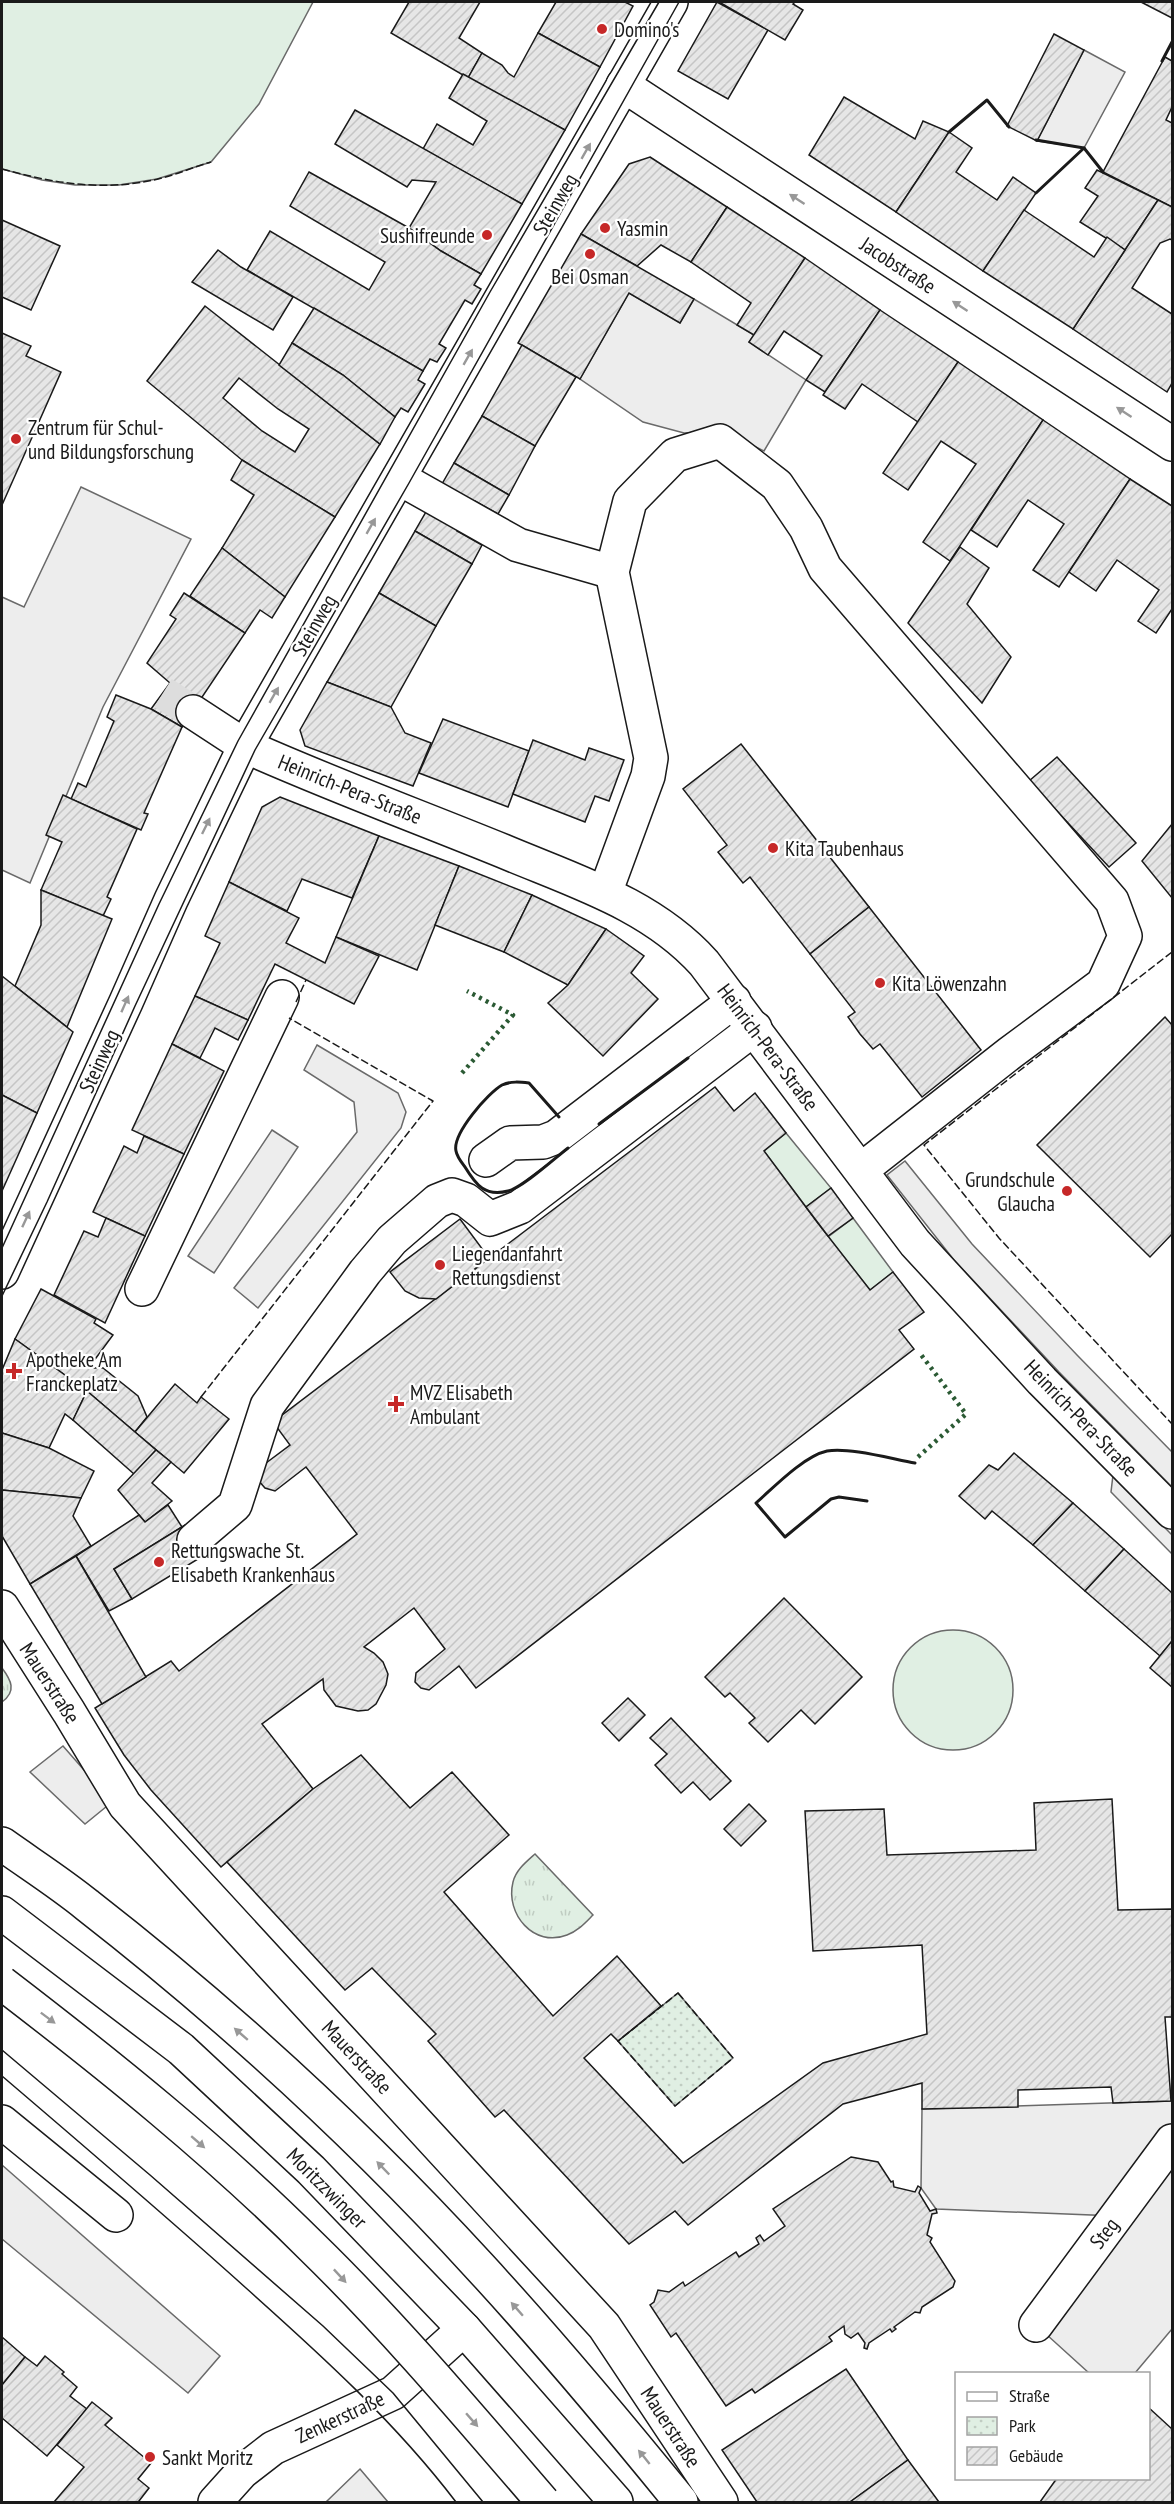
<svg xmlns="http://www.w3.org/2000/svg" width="1174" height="2504" viewBox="0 0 1174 2504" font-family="'PT Sans Narrow',sans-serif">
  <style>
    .grass { fill: url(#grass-tufts); stroke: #6a6a6a; stroke-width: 1.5 }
    .park { fill: url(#park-dots); stroke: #6a6a6a; stroke-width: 1.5 }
    .garden { fill: #e0efe3; stroke: #6a6a6a; stroke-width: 1.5 }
    .parking { fill: #ededed; stroke: #6a6a6a; stroke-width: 1.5 }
    .building { fill: url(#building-hatch); stroke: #1a1a1a; stroke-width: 1.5; fill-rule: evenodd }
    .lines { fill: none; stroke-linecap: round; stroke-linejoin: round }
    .minor-tunnel { stroke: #ddd; stroke-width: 33; stroke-dasharray: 33 16; stroke-linecap: butt }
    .minor-casing { stroke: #1a1a1a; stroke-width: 36 }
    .major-casing { stroke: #1a1a1a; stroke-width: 36 }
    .minor { stroke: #fff; stroke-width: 33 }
    .major { stroke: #fff; stroke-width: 33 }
    .tram { stroke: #1a1a1a; stroke-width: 1.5 }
    .major-bridge-casing { stroke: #1a1a1a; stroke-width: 36; stroke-linecap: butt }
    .major-bridge { stroke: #fff; stroke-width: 33 }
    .hedge { stroke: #2b5a34; stroke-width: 4.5; stroke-dasharray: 3 4.5; stroke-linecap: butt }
    .fence { stroke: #1a1a1a; stroke-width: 1.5; stroke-dasharray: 8 3; stroke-linecap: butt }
    .wall { stroke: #1a1a1a; stroke-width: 3 }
    .oneway { fill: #989898 }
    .poi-dot { fill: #c62828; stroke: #fff; stroke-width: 2 }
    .labels { text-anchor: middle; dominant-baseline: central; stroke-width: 4.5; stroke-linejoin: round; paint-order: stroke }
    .poi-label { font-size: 21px; fill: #1a1a1a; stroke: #fff; text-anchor: start }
    .street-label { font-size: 21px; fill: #1a1a1a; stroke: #fff }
  </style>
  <defs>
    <pattern id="grass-tufts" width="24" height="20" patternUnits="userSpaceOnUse" patternTransform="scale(1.5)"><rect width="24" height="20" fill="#e0efe3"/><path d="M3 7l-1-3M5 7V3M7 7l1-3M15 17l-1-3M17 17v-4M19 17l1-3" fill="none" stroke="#c0ccc2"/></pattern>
    <pattern id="park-dots" width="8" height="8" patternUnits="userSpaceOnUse" patternTransform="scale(1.5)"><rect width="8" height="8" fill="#e0efe3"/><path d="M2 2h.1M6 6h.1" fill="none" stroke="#c0ccc2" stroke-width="1.8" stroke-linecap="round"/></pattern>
    <pattern id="building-hatch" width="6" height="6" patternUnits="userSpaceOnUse" patternTransform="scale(1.5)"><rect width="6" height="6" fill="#e6e6e6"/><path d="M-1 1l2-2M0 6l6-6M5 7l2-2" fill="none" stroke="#c5c5c5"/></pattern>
  </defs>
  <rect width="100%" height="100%" fill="#fff"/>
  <g class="grass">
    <path d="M 2,1668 C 11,1680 17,1691 2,1702 Z"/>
    <path d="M 535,1854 L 593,1915 C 585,1923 578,1931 567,1935 C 534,1948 505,1914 513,1882 C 516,1870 526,1862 535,1854 Z"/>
  </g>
  <polygon class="park" points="678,1993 733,2058 675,2106 618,2041"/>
  <g class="garden">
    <polygon points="2,2 313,2 259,104 211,162 157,179 119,185 75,185 42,180 2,169"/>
    <polygon points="786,1133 831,1188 806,1207 764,1151"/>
    <polygon points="853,1218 893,1272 870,1290 828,1237"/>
    <circle cx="953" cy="1690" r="60"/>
  </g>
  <g class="parking">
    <polygon points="1084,50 1125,72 1084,148 1037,141"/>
    <polygon points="629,293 680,323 694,299 754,335 749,342 806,380 764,451 725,431 684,433 643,422 580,379"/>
    <polygon points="81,487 191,539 103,707 30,883 2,870 2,597 24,607"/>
    <polygon points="317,1045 398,1093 406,1112 401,1128 258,1308 234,1288 357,1132 354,1102 304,1070"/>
    <polygon points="272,1130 298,1147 214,1273 188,1256"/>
    <polygon points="905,1161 972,1244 1077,1355 1172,1452 1172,1487 1059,1372 954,1260 887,1175"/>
    <polygon points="1113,1475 1172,1535 1172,1554 1111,1492"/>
    <polygon points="63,1746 112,1802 85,1824 30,1772"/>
    <polygon points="1172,2080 1172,2329 1135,2373 1089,2373 1036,2325 1116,2216 936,2209 921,2188 922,2109 1170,2101"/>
    <polygon points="2,2165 220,2356 188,2393 2,2239"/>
    <polygon points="360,2469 388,2502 326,2502"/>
  </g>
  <g class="building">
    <polygon points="409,2 480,2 459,38 482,53 468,78 391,33"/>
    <polygon points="556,2 625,2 633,6 600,67 538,33"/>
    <polygon points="717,2 768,30 728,99 678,71"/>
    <polygon points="719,2 795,2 793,4 803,10 785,40"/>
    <polygon points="1141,2 1172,2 1172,18"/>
    <polygon points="538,33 600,67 565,130 468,78 482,53 502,65 508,73 514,77"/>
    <polygon points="1054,34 1084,50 1037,141 1007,126"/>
    <polygon points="1165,57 1172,61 1172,107 1166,120 1172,123 1172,207 1103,172"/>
    <polygon points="463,74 565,130 522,204 423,149 437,124 473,145 487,121 449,98"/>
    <polygon points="844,97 915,139 923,121 949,132 896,212 809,155"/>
    <polygon points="355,110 522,204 481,274 441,251 409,228 436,182 412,180 407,187 335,144"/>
    <polygon points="949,132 972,148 956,172 997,200 1013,177 1036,193 983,271 896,212"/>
    <polygon points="650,157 727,207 691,262 661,245 637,266 581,234 629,164"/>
    <polygon points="1097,170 1158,200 1125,250 1080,222 1098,196 1085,188"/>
    <polygon points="309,172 409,228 441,251 481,274 474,285 481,289 472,304 465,300 439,344 446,348 437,362 430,359 423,371 247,270 270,231 369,290 385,262 290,206"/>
    <polygon points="1158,200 1172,207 1172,240 1170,239 1160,243 1132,288 1172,314 1172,383 1167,392 1073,329"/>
    <polygon points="727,207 805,258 754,335 737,325 751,303 691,262"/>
    <polygon points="1024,210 1094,257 1107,237 1125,250 1073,329 983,271"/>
    <polygon points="2,220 60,246 31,310 2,297"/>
    <polygon points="581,234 694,299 680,323 629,293 580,379 518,343"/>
    <polygon points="218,250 241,267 293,297 273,330 192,282"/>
    <polygon points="805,258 880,310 825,392 806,380 822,356 784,331 768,355 749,342"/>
    <path d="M 205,306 L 380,444 L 335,517 L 242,460 L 147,381 ZM 239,378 L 278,409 L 309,429 L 295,452 L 262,431 L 223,398 Z"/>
    <polygon points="314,308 423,371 418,380 425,384 408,412 401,408 395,417 343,375 292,343"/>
    <polygon points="880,310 958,362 918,422 862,384 845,409 823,395"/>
    <polygon points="2,333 31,346 26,356 61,372 2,505"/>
    <polygon points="292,343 343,375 395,417 380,444 279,365"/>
    <polygon points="522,345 576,377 535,446 482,416"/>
    <polygon points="958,362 1043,420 950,561 923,542 976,464 941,441 908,490 883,473"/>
    <polygon points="482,416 535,446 509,495 454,463"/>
    <polygon points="1043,420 1130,479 1059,587 1033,570 1064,524 1028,500 997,547 971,530"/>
    <polygon points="242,460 335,517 285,597 222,548 254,495 231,480"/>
    <polygon points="454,463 509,495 498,514 475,501 457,531 482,545 472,564 415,531"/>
    <polygon points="1130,479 1172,506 1172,609 1156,633 1138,621 1159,590 1117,560 1096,591 1069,572"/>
    <polygon points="415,531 472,564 436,626 379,593"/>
    <polygon points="960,547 989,568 967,604 1011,657 982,703 908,623"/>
    <polygon points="222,548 285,597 272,618 260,610 245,633 190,596"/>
    <polygon points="184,593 245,633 182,727 151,709 170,683 147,663 176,619 170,615"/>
    <polygon points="379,593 436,626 391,707 327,682"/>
    <polygon points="327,682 391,707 405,733 431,743 413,786 305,746 300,730"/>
    <polygon points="116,695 151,709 182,727 144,813 148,814 141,830 71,799 78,783 86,787 114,721 107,717"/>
    <polygon points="443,719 529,751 508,807 419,773"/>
    <polygon points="533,740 585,760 589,748 624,760 609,801 595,796 585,822 513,794"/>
    <polygon points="741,744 869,907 810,954 750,877 743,883 718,852 727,845 683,789"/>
    <polygon points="1057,757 1136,843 1109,867 1029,781"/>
    <polygon points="63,795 137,829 107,897 111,899 103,916 41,890 62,842 46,835"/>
    <polygon points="280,797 379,836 352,898 302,879 287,911 229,882 262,807"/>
    <polygon points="1172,824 1172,898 1142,861"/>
    <polygon points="379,836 459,866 417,970 336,937"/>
    <polygon points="459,866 532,895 504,952 435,925"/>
    <polygon points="229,882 299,918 286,943 325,963 336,937 379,956 354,1004 275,964 248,1020 195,996 220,943 205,936"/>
    <polygon points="41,890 112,919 67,1027 15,986 41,925"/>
    <polygon points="532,895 606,929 568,985 504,952"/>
    <polygon points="869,907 981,1050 922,1097 880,1044 873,1049 860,1034 848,1017 855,1012 810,954"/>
    <polygon points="606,929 644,956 631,973 658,999 603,1056 548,1003 568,985"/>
    <polygon points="2,976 73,1032 37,1113 2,1095"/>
    <polygon points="195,996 248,1020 238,1040 215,1028 200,1058 172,1044"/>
    <polygon points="1165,1017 1172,1025 1172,1234 1150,1257 1037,1145"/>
    <polygon points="172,1044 224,1071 184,1154 132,1130"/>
    <polygon points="715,1087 734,1111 755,1093 786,1133 764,1151 817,1222 870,1290 893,1272 924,1312 899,1330 914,1349 476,1688 459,1666 429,1690 421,1688 415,1682 416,1673 445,1649 414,1608 364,1647 374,1653 383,1662 388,1674 386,1685 376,1704 368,1710 358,1711 336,1706 324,1690 323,1679 262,1724 313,1789 221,1867 151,1790 124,1755 95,1708 171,1661 179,1671 357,1534 306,1467 275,1491 265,1488 258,1480 258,1469 290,1445 273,1422"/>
    <polygon points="2,1095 37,1113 2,1191"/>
    <polygon points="144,1136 184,1154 145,1236 93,1212 124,1146 137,1153"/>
    <polygon points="831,1188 853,1218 828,1236 806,1207"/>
    <polygon points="106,1218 145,1236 105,1323 54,1295 84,1231 98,1237"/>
    <polygon points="460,1219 489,1258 436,1299 419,1298 405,1291 390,1272"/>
    <polygon points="41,1289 96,1319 94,1323 113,1335 93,1362 94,1368 103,1368 138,1396 147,1417 135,1432 87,1391 15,1339"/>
    <polygon points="15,1339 87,1391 73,1420 65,1414 49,1448 2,1433 2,1370"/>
    <polygon points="175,1384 197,1403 201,1397 229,1419 184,1473 135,1432"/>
    <polygon points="87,1391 156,1450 134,1474 73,1420"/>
    <polygon points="2,1433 49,1448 94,1471 81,1498 2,1490"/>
    <polygon points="156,1450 171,1462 152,1483 172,1501 145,1522 118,1490"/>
    <polygon points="1014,1453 1073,1503 1033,1545 992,1511 985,1519 959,1496 989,1465 998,1470"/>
    <polygon points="2,1490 81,1498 73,1516 91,1546 30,1584 2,1536"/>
    <polygon points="1073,1503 1124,1549 1085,1591 1033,1545"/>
    <polygon points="168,1505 182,1527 114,1569 132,1599 109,1611 76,1556 139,1515 145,1522"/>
    <polygon points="185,1525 203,1556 132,1599 114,1569"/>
    <polygon points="1124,1549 1172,1593 1172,1641 1160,1656 1085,1591"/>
    <polygon points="76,1556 146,1677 102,1704 30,1584"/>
    <polygon points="784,1598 862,1677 815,1724 801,1710 768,1742 749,1723 755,1718 730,1693 725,1697 705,1677"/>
    <polygon points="1172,1641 1172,1687 1150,1668"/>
    <polygon points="628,1698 645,1715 619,1741 602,1723"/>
    <polygon points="671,1718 731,1781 710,1800 693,1782 681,1793 655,1765 667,1754 650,1738"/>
    <polygon points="361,1755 410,1808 452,1772 509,1835 444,1892 553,2016 617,1956 661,2006 618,2041 611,2034 584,2058 683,2163 823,2063 927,2034 922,1945 813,1951 805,1811 884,1809 887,1855 1036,1850 1034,1803 1112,1799 1118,1910 1172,1909 1172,2017 1165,2017 1171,2101 1113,2103 1111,2087 1018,2090 1018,2107 922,2109 922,2083 843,2104 688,2225 675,2211 629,2244 504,2110 495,2117 428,2041 436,2034 372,1968 345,1990 227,1862 313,1789"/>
    <polygon points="749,1804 766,1821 741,1846 724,1829"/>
    <polygon points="851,2157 878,2162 891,2182 893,2181 894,2187 915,2192 918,2186 921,2188 919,2193 930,2211 936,2209 937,2213 932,2214 927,2235 932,2238 930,2242 955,2281 953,2287 922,2307 920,2313 915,2312 894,2327 896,2329 892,2332 890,2329 869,2343 867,2349 864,2348 865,2343 858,2333 851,2338 845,2334 844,2326 829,2337 832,2341 755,2393 752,2389 726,2406 676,2333 671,2337 650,2305 654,2302 658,2290 669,2292 683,2282 685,2286 736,2252 739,2257 759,2244 756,2238 760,2235 764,2241 785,2226 773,2209"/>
    <polygon points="2,2337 25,2357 2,2385"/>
    <polygon points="45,2356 64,2372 62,2374 77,2387 70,2396 87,2409 47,2456 2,2418 2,2385 25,2357 37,2366"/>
    <polygon points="846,2369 908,2460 850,2502 757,2502 722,2450"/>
    <polygon points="92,2402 112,2418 105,2425 151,2463 138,2479 149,2488 139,2501 140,2502 54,2502 84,2467 57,2445"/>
    <polygon points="1148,2407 1172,2429 1172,2502 1040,2502 1057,2478 1148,2478"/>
    <polygon points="908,2460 939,2502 850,2502"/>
  </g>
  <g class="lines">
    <polyline class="minor-tunnel" points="163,693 193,712"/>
    <g class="minor-casing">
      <g id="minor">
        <polyline points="623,85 1172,444"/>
        <polyline points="399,478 518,545 612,572"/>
        <path d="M 193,712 L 245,746 C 330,784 417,816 503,851 C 574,881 651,904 704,963 L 915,1243 L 1042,1381 L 1172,1512"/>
        <polyline points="605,893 648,776 651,758 612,572 630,501 675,455 720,441 777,485 806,528 825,568 1112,901 1125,936 1103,984 1010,1053 861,1170"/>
        <polyline points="486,1160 510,1143 543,1142 556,1137 734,1001"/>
        <polyline points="2,1272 126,1002 171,900 245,746 671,2"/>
        <polyline points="142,1289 282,997"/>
        <polyline points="194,1540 235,1505 267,1406 365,1272 392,1240 437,1201 452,1195 466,1200 490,1219 520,1207 755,1028"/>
        <polyline points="2,1607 69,1712 125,1805 604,2326 721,2502"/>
        <polyline points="2,1913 181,2049 311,2170 464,2329 616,2502"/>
        <polyline points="2,2122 116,2215"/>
        <polyline points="1036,2325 1172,2141"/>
        <polyline points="215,2502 242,2472 273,2448 393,2393 464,2329"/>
      </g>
    </g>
    <g class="major-casing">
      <path id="major" d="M 2,1844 C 30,1864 60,1883 87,1905 C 227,2014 360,2136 480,2267 C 550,2343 616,2422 681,2502"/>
    </g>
    <use href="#minor" class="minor"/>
    <use href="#major" class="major"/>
    <g class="tram">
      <polyline points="2,1248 159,904 238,741 490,292 659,2"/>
      <polyline points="2,1296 47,1202 135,1006 255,750 409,483 679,2"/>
      <polyline points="2,2050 150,2175 323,2326 393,2393 483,2502"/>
      <path d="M 2,2076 C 84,2146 166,2216 246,2288 C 321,2355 395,2422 456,2502"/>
    </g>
    <g class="major-bridge-casing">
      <path id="major-bridge" d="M 2,1983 C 109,2065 216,2151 312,2247 C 394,2327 468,2415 543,2502"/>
    </g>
    <use href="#major-bridge" class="major-bridge"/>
    <g class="hedge">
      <polyline points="462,1073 513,1015 467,991"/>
      <polyline points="918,1457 966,1414 919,1352"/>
    </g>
    <g class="fence">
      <path d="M 2,169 C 53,183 104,192 158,179 C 176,175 193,167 211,162"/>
      <polyline points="1172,952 924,1145 999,1238 1172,1424"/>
      <polyline points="296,1002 306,980"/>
      <polyline points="201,1397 433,1101 289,1018"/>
      <polygon points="678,1993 733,2058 675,2106 618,2041"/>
    </g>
    <g class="wall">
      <polyline points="1162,61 1172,42"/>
      <polyline points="949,132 987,100 1009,127"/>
      <polyline points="1036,140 1084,148 1103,172"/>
      <polyline points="1036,193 1084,148"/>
      <path d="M 559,1117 L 529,1083 C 520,1082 511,1081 502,1085 C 488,1093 452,1134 456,1151 C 457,1157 462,1163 465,1167 C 476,1185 485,1197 508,1191 C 522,1188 555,1158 568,1148"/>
      <polyline points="599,1124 688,1058"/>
      <path d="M 867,1501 L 839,1497 L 831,1499 L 785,1537 L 756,1503 C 774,1487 804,1456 827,1451 C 849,1447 892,1459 915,1463"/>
    </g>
  </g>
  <defs><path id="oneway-solid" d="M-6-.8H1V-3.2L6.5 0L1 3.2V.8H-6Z" transform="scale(1.5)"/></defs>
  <g class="oneway">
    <use href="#oneway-solid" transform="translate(586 151) rotate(-60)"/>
    <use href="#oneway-solid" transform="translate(797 199) rotate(-147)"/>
    <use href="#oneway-solid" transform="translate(960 306) rotate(-147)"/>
    <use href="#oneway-solid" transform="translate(468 357) rotate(-60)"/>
    <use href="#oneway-solid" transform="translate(1124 412) rotate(-147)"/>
    <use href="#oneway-solid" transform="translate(371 526) rotate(-60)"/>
    <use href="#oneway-solid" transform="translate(274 695) rotate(-60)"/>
    <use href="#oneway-solid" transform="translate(206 826) rotate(-64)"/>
    <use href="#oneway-solid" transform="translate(125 1004) rotate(-66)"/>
    <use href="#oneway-solid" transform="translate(26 1219) rotate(-65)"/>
    <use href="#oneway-solid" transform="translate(48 2018) rotate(37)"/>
    <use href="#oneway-solid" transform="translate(241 2034) rotate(-139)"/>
    <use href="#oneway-solid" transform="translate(198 2142) rotate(41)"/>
    <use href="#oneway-solid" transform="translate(383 2168) rotate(-134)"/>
    <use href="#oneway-solid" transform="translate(340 2276) rotate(47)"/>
    <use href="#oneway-solid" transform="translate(517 2309) rotate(-131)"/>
    <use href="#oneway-solid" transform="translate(472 2420) rotate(49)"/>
    <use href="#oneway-solid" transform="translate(644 2457) rotate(-129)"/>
  </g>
  <g class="poi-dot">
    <circle cx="602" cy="29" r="6"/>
    <circle cx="605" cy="228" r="6"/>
    <circle cx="487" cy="235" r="6"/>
    <circle cx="590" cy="254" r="6"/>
    <circle cx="16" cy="439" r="6"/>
    <circle cx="773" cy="848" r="6"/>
    <circle cx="880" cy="983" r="6"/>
    <circle cx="1067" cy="1191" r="6"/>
    <circle cx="440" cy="1265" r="6"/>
    <path d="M11 1362h6v6h6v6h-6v6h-6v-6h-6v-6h6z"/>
    <path d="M393 1395h6v6h6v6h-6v6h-6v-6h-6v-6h6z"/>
    <circle cx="159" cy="1562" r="6"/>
    <circle cx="150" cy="2457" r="6"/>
  </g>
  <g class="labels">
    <g class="poi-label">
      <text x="614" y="29">Domino's</text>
      <text x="617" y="228">Yasmin</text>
      <text x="475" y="235" text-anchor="end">Sushifreunde</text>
      <text x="590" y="276" text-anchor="middle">Bei Osman</text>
      <text x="28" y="427">Zentrum für Schul-<tspan x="28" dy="24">und Bildungsforschung</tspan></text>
      <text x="785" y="848">Kita Taubenhaus</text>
      <text x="892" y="983">Kita Löwenzahn</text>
      <text x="1055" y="1179" text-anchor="end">Grundschule<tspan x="1055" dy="24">Glaucha</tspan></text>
      <text x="452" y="1253">Liegendanfahrt<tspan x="452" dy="24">Rettungsdienst</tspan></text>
      <text x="26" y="1359">Apotheke Am<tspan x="26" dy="24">Franckeplatz</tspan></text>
      <text x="410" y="1392">MVZ Elisabeth<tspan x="410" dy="24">Ambulant</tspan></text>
      <text x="171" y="1550">Rettungswache St.<tspan x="171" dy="24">Elisabeth Krankenhaus</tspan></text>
      <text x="162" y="2457">Sankt Moritz</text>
    </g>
    <g class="street-label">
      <text transform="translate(555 204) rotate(-60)">Steinweg</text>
      <text transform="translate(898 265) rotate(33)">Jacobstraße</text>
      <text transform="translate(314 625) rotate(-60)">Steinweg</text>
      <text transform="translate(350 789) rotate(22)">Heinrich-Pera-Straße</text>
      <text transform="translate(768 1047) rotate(53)">Heinrich-Pera-Straße</text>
      <text transform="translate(99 1061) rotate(-65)">Steinweg</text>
      <text transform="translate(1081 1418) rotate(46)">Heinrich-Pera-Straße</text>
      <text transform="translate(50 1683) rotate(57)">Mauerstraße</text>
      <text transform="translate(357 2057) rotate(47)">Mauerstraße</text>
      <text transform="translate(327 2188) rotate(45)">Moritzzwinger</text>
      <text transform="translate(1104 2233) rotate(-53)">Steg</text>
      <text transform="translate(340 2417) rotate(-25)">Zenkerstraße</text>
      <text transform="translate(671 2427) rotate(57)">Mauerstraße</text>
    </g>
  </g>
  <rect width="1174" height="2504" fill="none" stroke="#1a1a1a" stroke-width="6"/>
  <rect x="955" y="2372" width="195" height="108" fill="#ffffff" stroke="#a3a3a3" stroke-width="1.5"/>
  <rect x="967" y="2392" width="30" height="9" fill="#ffffff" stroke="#a3a3a3" stroke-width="1.5"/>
  <text x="1009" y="2402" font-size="18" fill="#1a1a1a">Straße</text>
  <rect x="967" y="2417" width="30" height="18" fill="url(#park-dots)" stroke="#a3a3a3" stroke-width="1.5"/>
  <text x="1009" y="2432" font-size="18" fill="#1a1a1a">Park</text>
  <rect x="967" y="2447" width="30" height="18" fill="url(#building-hatch)" stroke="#a3a3a3" stroke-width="1.5"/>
  <text x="1009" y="2462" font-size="18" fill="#1a1a1a">Gebäude</text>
</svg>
